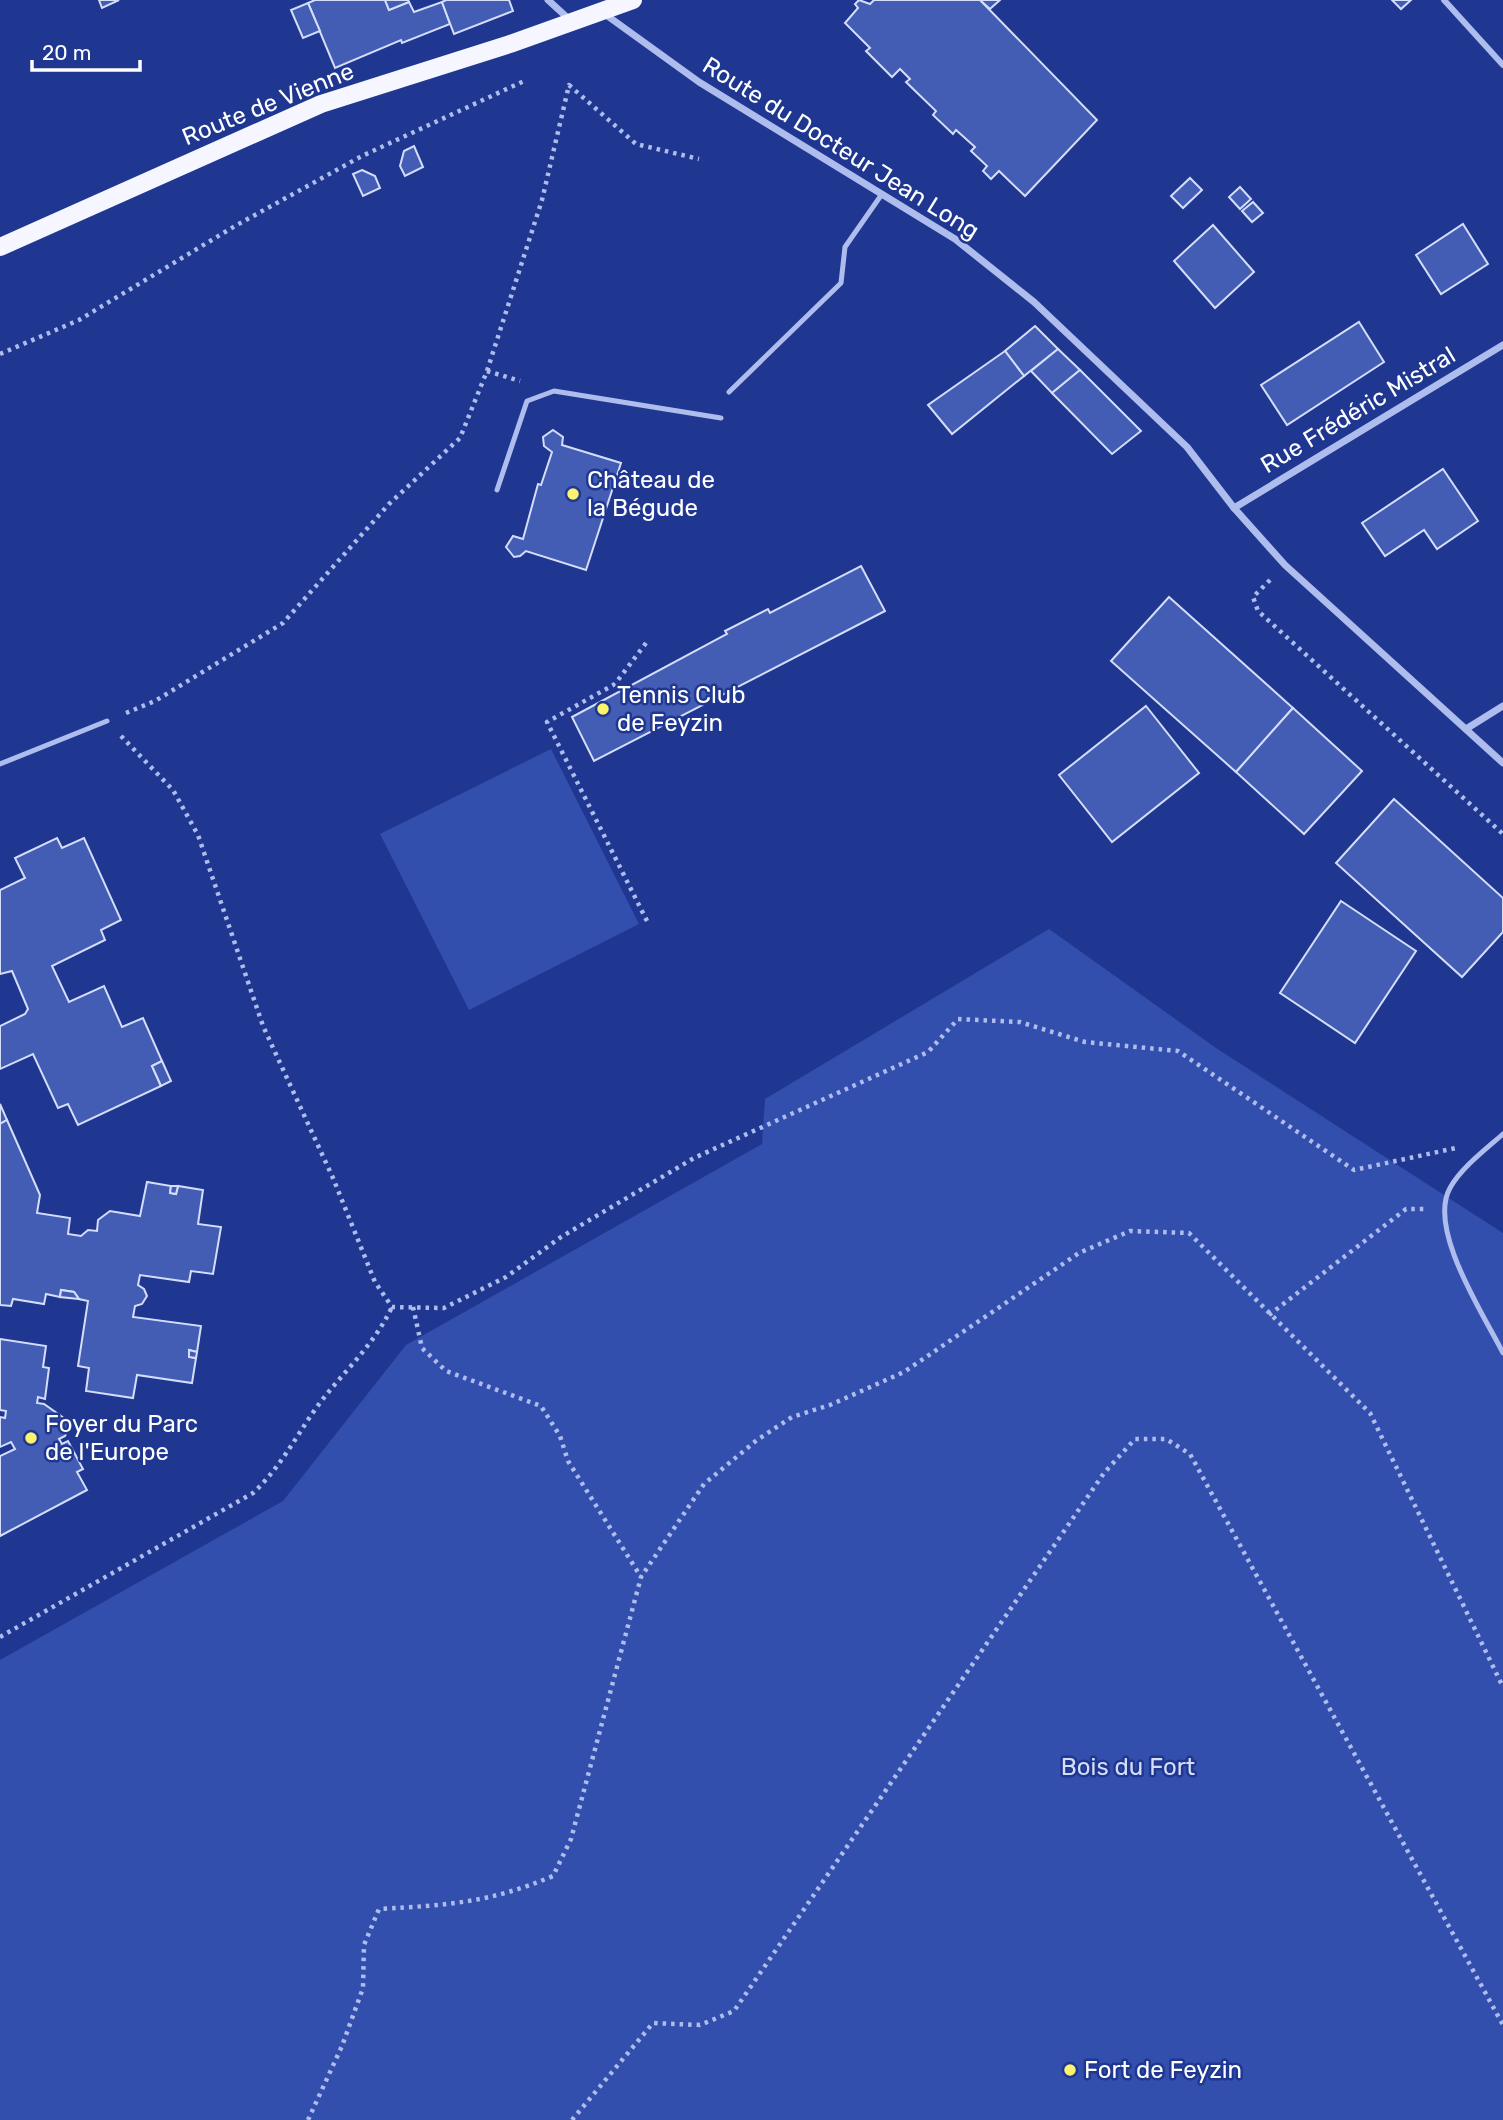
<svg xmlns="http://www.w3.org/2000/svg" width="1503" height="2120" viewBox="0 0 1503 2120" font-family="Rubik,sans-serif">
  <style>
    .green { fill: #324fad }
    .building { fill: #435db5; stroke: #d4ddf9; stroke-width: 2 }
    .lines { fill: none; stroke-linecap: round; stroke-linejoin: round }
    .path { stroke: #aebded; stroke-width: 4.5; stroke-dasharray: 3.5 5; stroke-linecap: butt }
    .service { stroke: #aebded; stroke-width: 5 }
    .pedestrian { stroke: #aebded; stroke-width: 6 }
    .minor { stroke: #aebded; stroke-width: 7 }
    .primary { stroke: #f5f6ff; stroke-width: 18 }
    .poi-dot { fill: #fbf26e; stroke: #1f3790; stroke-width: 2.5 }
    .labels { text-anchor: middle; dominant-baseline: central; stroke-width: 5; stroke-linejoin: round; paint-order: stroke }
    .street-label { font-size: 24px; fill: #fff; stroke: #1f3790 }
    .poi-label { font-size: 24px; fill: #fff; stroke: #1f3790; text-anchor: start }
    .park-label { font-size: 24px; fill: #d4ddf9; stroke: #1f3790 }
  </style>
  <rect width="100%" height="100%" fill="#1f3790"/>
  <g class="green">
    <polygon points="551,749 639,924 469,1010 380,834"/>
    <polygon points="1049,929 1216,1048 1503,1233 1503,2120 0,2120 0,1660 283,1501 406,1345 762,1144 765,1099"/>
  </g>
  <g class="building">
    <polygon points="99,0 119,0 102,8"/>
    <polygon points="315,0 385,0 389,10 409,2 414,12 442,2 450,24 402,43 401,40 335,68 308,3"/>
    <polygon points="385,0 408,0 409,2 389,10"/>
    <polygon points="446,0 509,0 513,11 454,34 442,2"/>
    <polygon points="859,0 870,4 874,0 980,0 1097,120 1025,196 999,171 991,179 983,171 987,166 971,151 975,147 956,130 953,134 933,115 936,111 906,82 910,79 900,69 892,77 866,51 870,48 845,23 858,8 855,4"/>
    <polygon points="980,0 1000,0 990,9"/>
    <polygon points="1392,0 1411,0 1401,9"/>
    <polygon points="308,3 320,31 303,38 291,10"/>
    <polygon points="414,146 423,167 405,176 400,166 404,151"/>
    <polygon points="362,170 375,176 380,188 363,196 353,174"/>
    <polygon points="1190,178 1202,190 1183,208 1171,196"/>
    <polygon points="1240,187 1251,199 1240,209 1229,197"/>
    <polygon points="1253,202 1263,213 1252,222 1242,211"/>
    <polygon points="1463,224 1488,264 1441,294 1416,255"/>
    <polygon points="1213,225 1254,272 1215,308 1174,261"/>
    <polygon points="1359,322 1384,362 1287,425 1261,385"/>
    <polygon points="1035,326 1058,349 1024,376 1005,351"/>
    <polygon points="1058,349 1080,370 1052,393 1031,371"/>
    <polygon points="1005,351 1024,376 952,434 928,405"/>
    <polygon points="1080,370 1141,431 1112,454 1052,393"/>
    <polygon points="553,430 563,437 562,445 621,463 586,570 526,551 520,556 514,557 506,547 513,536 523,539 538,484 541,485 552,452 544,446 543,437"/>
    <polygon points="1443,469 1478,521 1437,549 1424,530 1385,556 1362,523"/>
    <polygon points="861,566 885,611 594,761 572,717 727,634 725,631 768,609 770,613"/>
    <polygon points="1169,597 1293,708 1236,772 1111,661"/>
    <polygon points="1146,706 1199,773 1112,842 1059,775"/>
    <polygon points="1293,708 1362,771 1304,834 1236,772"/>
    <polygon points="1394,799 1503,898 1503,932 1462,977 1336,863"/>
    <polygon points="57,838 62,848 84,838 121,920 101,930 105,940 52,966 69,1002 104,986 122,1027 143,1018 162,1061 152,1066 161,1086 78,1125 68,1104 58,1108 33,1054 0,1069 0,1026 25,1014 28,1009 12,971 0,974 0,890 25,878 15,858"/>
    <polygon points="1341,901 1416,951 1355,1043 1280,993"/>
    <polygon points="162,1061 171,1081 161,1086 152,1066"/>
    <polygon points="0,1104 7,1120 0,1124"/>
    <polygon points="7,1120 40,1195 37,1213 70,1218 68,1234 81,1236 88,1230 97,1231 98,1220 110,1211 140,1216 147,1182 171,1186 170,1193 176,1194 178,1186 203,1190 198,1224 221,1227 213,1274 191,1271 189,1282 140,1275 138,1285 144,1289 147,1296 142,1304 135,1306 133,1317 201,1326 197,1352 189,1350 189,1357 196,1358 192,1383 137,1375 133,1398 86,1391 89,1368 78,1366 88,1301 79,1299 74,1292 61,1290 60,1297 46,1294 44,1304 13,1299 11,1306 0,1305 0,1124"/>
    <polygon points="171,1186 178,1186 176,1194 170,1193"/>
    <polygon points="61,1290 74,1292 79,1299 60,1297"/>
    <polygon points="0,1339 46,1346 43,1367 49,1368 45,1399 38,1397 37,1403 44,1404 71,1423 65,1436 59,1439 62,1444 68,1441 83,1469 77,1472 87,1490 0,1536 0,1456 15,1449 11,1442 0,1447 0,1417 5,1418 6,1411 0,1410"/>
    <polygon points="189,1350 197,1352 196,1358 189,1357"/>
  </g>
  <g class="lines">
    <g class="path">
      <polyline points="0,354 79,320 235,226 362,156 524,81"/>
      <polyline points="487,371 520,381"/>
      <polyline points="1270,580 1253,597 1258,611 1503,834"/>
      <polyline points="126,713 155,701 283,623 389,504 460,438 487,371 542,200 569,85 636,144 699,159"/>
      <polyline points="121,736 173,790 198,835 263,1026 333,1178 375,1282 392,1307 444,1308 506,1277 561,1237 694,1158 928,1052 958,1019 1020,1022 1085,1042 1178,1051 1354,1170 1456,1148"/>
      <polyline points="647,921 547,722 615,684 649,639"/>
      <polyline points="413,1307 422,1348 446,1371 541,1406 560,1436 568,1461 641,1577"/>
      <polyline points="1269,1315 1406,1209 1425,1209"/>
      <path d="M 0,1637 L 253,1493 C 279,1469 294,1440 314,1411 C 340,1374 372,1349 392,1307"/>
      <path d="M 308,2120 L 342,2046 L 363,1988 L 364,1945 L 379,1909 C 448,1905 489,1903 553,1876 L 571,1839 L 641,1577 L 704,1484 L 757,1440 L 792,1417 L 830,1405 L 904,1372 L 1079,1253 L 1130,1231 L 1189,1233 L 1370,1413 L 1503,1687"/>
      <polyline points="572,2120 653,2023 700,2025 734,2011 1104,1473 1135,1439 1166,1439 1190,1454 1503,2025"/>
    </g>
    <g class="service">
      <polyline points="729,392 841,283 845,247 882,194"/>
      <polyline points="497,490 527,401 554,391 721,418"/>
      <polyline points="0,764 107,721"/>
      <path d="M 1503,1134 C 1486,1149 1461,1168 1450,1188 C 1427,1229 1484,1315 1503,1353"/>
    </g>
    <polyline class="pedestrian" points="1444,0 1503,65"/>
    <g class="minor">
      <polyline points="548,0 571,21"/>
      <polyline points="602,12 699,82 955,239 1034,302 1187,447 1234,508 1285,565 1503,763"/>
      <polyline points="1234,508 1503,345"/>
      <polyline points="1466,729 1503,706"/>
    </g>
    <polyline class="primary" points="0,247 321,104 510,44 633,0"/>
  </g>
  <g class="poi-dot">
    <circle cx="573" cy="494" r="7"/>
    <circle cx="603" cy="709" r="7"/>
    <circle cx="31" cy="1438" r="7"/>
    <circle cx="1070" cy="2070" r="7"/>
  </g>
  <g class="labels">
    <g class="street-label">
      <text transform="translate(268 104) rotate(-22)">Route de Vienne</text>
      <text transform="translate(841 148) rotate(32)">Route du Docteur Jean Long</text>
      <text transform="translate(1358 410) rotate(-31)">Rue Frédéric Mistral</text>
    </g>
    <g class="poi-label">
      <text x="587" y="480">Château de<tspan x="587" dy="28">la Bégude</tspan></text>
      <text x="617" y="695">Tennis Club<tspan x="617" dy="28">de Feyzin</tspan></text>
      <text x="45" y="1424">Foyer du Parc<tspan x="45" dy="28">de l'Europe</tspan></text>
      <text x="1084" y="2070">Fort de Feyzin</text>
    </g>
    <g class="park-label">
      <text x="1128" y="1767">Bois du Fort</text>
    </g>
  </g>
  <path d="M32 60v10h108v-10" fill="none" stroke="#ffffff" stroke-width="3.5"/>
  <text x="42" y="60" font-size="21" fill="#ffffff" stroke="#1f3790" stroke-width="5" paint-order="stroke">20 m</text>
</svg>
